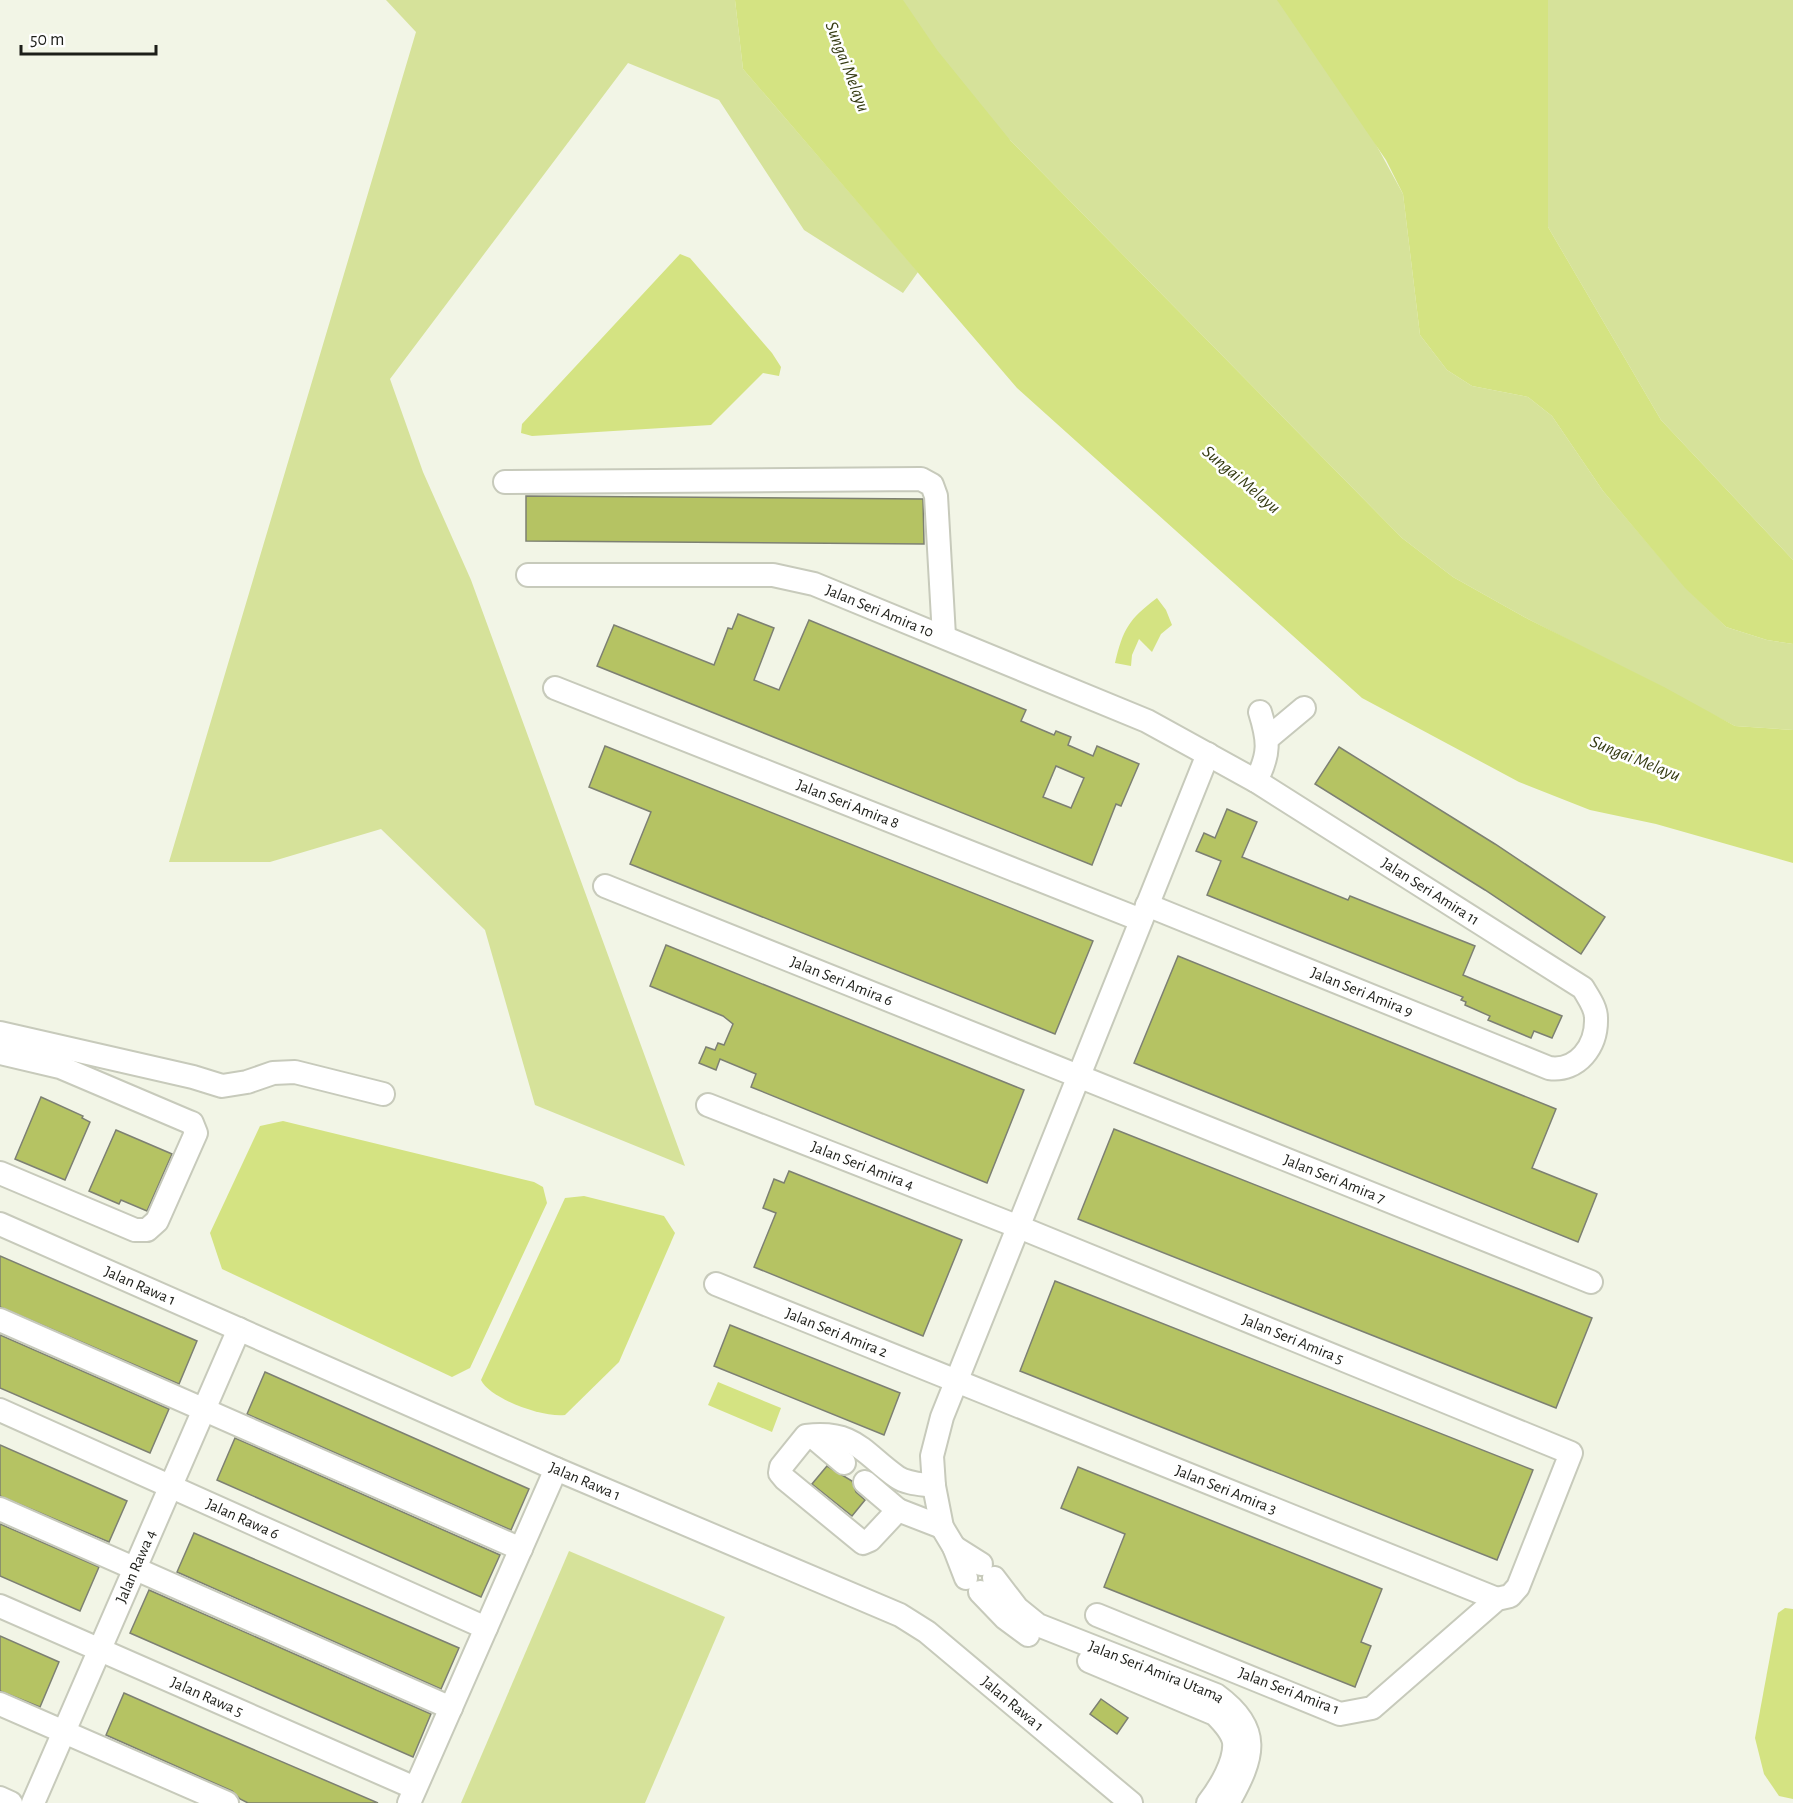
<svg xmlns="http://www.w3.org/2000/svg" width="1793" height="1803" viewBox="0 0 1793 1803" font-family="'Alegreya Sans',sans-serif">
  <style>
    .green { fill: #d6e29a }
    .water { fill: #d4e382 }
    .building { fill: #b5c363; stroke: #7d8072; stroke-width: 1.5; fill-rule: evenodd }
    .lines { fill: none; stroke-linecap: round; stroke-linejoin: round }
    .minor-casing { stroke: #c7cabb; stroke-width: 26 }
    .minor { stroke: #fff; stroke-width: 22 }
    .labels { text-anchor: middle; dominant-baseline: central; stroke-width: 5; stroke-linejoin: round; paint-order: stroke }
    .street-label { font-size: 16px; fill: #1d1e19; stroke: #fff }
    .water-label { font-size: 18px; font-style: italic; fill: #353b12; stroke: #fff }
  </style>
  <rect width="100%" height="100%" fill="#f2f5e6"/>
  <g class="green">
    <polygon points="386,0 735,0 743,69 918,272 903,293 804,230 719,100 628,63 390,379 423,472 471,580 685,1166 535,1105 485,930 381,829 270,862 169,862 416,32"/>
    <polygon points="878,0 1297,0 1403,194 1420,335 1447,370 1472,386 1528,397 1552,416 1603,491 1685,587 1726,627 1767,640 1793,644 1793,730 1735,726 1528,619 1453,577 1402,538 1010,140 991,133"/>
    <polygon points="1548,0 1793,0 1793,560 1661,420 1548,227"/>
    <polygon points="569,1551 725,1617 645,1803 461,1803"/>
  </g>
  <g class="water">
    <polygon points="735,0 903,0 937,50 1010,140 1402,538 1453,577 1528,619 1664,687 1735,726 1793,730 1793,863 1656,824 1590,810 1519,782 1362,698 1017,388 743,69"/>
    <polygon points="1277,0 1548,0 1548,227 1661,420 1793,560 1793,644 1767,640 1726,627 1685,588 1603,491 1552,416 1528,397 1472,386 1447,370 1420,335 1403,194 1386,160"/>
    <polygon points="680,254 690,258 772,353 781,367 779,376 763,373 711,425 532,436 521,433 522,424"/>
    <path d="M 1157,598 L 1166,610 L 1172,625 L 1161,634 L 1152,652 L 1139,639 L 1132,655 L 1131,666 L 1115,663 C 1123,629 1129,619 1157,598 Z"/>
    <polygon points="283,1121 534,1182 543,1187 547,1203 470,1368 452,1377 222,1269 210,1233 260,1126"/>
    <path d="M 584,1196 L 664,1216 L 675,1233 L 619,1362 L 565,1415 C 544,1418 490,1399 481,1380 L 565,1198 Z"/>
    <polygon points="718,1382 781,1408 772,1432 708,1405"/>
    <polygon points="1785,1608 1793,1609 1793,1799 1779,1796 1764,1774 1755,1738 1778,1613"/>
  </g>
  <g class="building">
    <polygon points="526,496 923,499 924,544 526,541"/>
    <path d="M 738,614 L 774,628 L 754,680 L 779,690 L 809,620 L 1026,710 L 1021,721 L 1054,735 L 1056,731 L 1071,737 L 1068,745 L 1093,756 L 1097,746 L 1139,764 L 1121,806 L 1116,804 L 1092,865 L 597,666 L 614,625 L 714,665 L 728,628 L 732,629 ZM 1056,766 L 1084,778 L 1071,808 L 1043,797 Z"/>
    <polygon points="605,746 1093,941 1055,1034 630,864 651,812 589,787"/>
    <polygon points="1339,747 1495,844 1605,917 1581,954 1485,890 1315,784"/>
    <polygon points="1227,809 1257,822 1242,857 1348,900 1350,896 1475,946 1463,975 1562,1016 1552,1038 1534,1031 1531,1038 1488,1020 1490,1016 1465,1005 1466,1002 1461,1000 1463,997 1207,895 1221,861 1196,851 1204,833 1215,838"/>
    <polygon points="666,945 1024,1090 987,1183 751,1087 756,1074 720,1059 716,1070 699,1063 706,1047 715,1050 718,1043 724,1045 733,1024 723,1016 650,986"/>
    <polygon points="1178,956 1556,1109 1532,1168 1597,1194 1578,1242 1134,1063"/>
    <polygon points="41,1097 83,1116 82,1118 90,1122 65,1180 15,1159"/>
    <polygon points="1114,1129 1592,1318 1556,1408 1078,1219"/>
    <polygon points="116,1130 172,1154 147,1211 121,1200 119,1204 89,1191"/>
    <polygon points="789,1171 962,1240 923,1336 754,1267 776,1213 763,1208 774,1179 784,1183"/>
    <polygon points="0,1256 197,1341 179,1384 0,1307"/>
    <polygon points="1055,1281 1533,1470 1497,1560 1020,1371"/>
    <polygon points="730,1325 900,1393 884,1435 714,1366"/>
    <polygon points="0,1335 169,1409 150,1453 0,1388"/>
    <polygon points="265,1372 529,1489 511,1530 247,1414"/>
    <polygon points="235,1438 500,1555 481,1597 217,1480"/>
    <polygon points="0,1445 127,1501 109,1542 0,1496"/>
    <polygon points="827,1466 852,1481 856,1492 865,1500 852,1516 812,1484"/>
    <polygon points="1078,1467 1382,1589 1361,1642 1371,1646 1355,1687 1104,1587 1125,1534 1061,1508"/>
    <polygon points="0,1524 99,1567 80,1611 0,1576"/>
    <polygon points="194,1533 459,1648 441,1689 177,1572"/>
    <polygon points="149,1590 431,1714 413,1757 130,1633"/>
    <polygon points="0,1636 59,1662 40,1707 0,1691"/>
    <polygon points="124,1693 208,1730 378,1803 248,1803 240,1799 232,1791 106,1735"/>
    <polygon points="1101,1699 1128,1718 1117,1734 1090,1714"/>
  </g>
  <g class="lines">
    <g class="minor-casing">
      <g id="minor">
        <polyline points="505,482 921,479 932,485 936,496 944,636"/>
        <path id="s1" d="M 528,575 L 773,575 L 814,584 L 1147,721 L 1256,781 L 1583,988 C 1588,997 1596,1007 1596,1018 C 1597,1046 1578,1072 1549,1068 L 1147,905"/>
        <path id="s2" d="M 555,688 L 1141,920"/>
        <polyline points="1268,738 1304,708"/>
        <path d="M 1256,781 C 1270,754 1269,741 1260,712"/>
        <path id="s3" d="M 605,886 L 1591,1282"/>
        <polyline points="0,1033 193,1077 222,1086 247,1082 273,1073 295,1072 383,1094"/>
        <polyline points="0,1053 60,1067 187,1121 192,1123 196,1133 157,1221 147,1230 135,1230 0,1173"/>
        <path id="s4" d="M 708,1105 L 1019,1227 L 1571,1453 L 1518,1587 L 1510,1596 L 1497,1599 L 1372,1708 L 1340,1714 L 1097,1615"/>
        <path id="s5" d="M 0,1224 L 556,1469 L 900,1615 L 927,1632 L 1131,1803"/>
        <path id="s6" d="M 716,1284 L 1497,1599"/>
        <polyline points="0,1320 521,1549"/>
        <path id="s7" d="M 0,1410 L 486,1628"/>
        <polyline points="812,1436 844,1463"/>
        <polyline points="865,1482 898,1510"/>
        <path d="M 934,1486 C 922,1484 907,1484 897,1477 C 863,1453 855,1430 806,1436 L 781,1467 L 780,1473 L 785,1479 L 863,1543 L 870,1540 L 898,1510 L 942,1527"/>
        <polyline points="0,1509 451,1708"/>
        <polyline points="954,1547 981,1564"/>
        <polyline points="966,1578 954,1547 942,1527 934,1486 932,1456 942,1417 1208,754"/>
        <path id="s8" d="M 994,1578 L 1017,1608 L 1038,1625 L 1216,1695 C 1263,1729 1254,1757 1228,1803"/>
        <polyline points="980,1592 1005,1618 1028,1635"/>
        <path id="s9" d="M 0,1606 L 415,1788"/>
        <path d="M 1089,1661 L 1215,1714 C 1222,1721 1232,1731 1234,1742 C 1236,1761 1220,1788 1208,1803"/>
        <polyline points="0,1704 227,1803"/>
        <polyline points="0,1798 11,1803"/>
        <path id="s10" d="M 33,1803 L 239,1329"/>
        <polyline points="409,1803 556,1469"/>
      </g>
    </g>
    <use href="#minor" class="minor"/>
  </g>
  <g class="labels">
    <g class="street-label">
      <text stroke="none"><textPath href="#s1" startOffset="358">Jalan Seri Amira 10</textPath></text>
      <text stroke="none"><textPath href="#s2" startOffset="315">Jalan Seri Amira 8</textPath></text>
      <text stroke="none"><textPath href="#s1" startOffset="978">Jalan Seri Amira 11</textPath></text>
      <text stroke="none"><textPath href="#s3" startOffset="255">Jalan Seri Amira 6</textPath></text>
      <text transform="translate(1362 992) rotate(22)">Jalan Seri Amira 9</text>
      <text stroke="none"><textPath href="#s4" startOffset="166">Jalan Seri Amira 4</textPath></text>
      <text stroke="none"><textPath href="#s3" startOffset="786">Jalan Seri Amira 7</textPath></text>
      <text stroke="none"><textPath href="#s5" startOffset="153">Jalan Rawa 1</textPath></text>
      <text stroke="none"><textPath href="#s6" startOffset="130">Jalan Seri Amira 2</textPath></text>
      <text stroke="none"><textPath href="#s4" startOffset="630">Jalan Seri Amira 5</textPath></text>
      <text stroke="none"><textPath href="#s5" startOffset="639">Jalan Rawa 1</textPath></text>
      <text stroke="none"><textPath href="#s6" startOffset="550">Jalan Seri Amira 3</textPath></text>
      <text stroke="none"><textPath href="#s7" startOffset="266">Jalan Rawa 6</textPath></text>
      <text stroke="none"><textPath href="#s10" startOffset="258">Jalan Rawa 4</textPath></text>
      <text stroke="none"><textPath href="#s8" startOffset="192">Jalan Seri Amira Utama</textPath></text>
      <text transform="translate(1289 1691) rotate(21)">Jalan Seri Amira 1</text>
      <text stroke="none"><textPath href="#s9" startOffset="226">Jalan Rawa 5</textPath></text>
      <text stroke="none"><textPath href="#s5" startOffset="1125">Jalan Rawa 1</textPath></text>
    </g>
    <g class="water-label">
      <text transform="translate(847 67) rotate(69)">Sungai Melayu</text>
      <text transform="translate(1241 480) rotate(40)">Sungai Melayu</text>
      <text transform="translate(1635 759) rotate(22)">Sungai Melayu</text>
    </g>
  </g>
  <path d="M21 45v9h135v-9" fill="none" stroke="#1d1e19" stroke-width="3"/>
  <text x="30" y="45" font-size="18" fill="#1d1e19" stroke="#ffffff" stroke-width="4.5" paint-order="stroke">50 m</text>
</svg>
